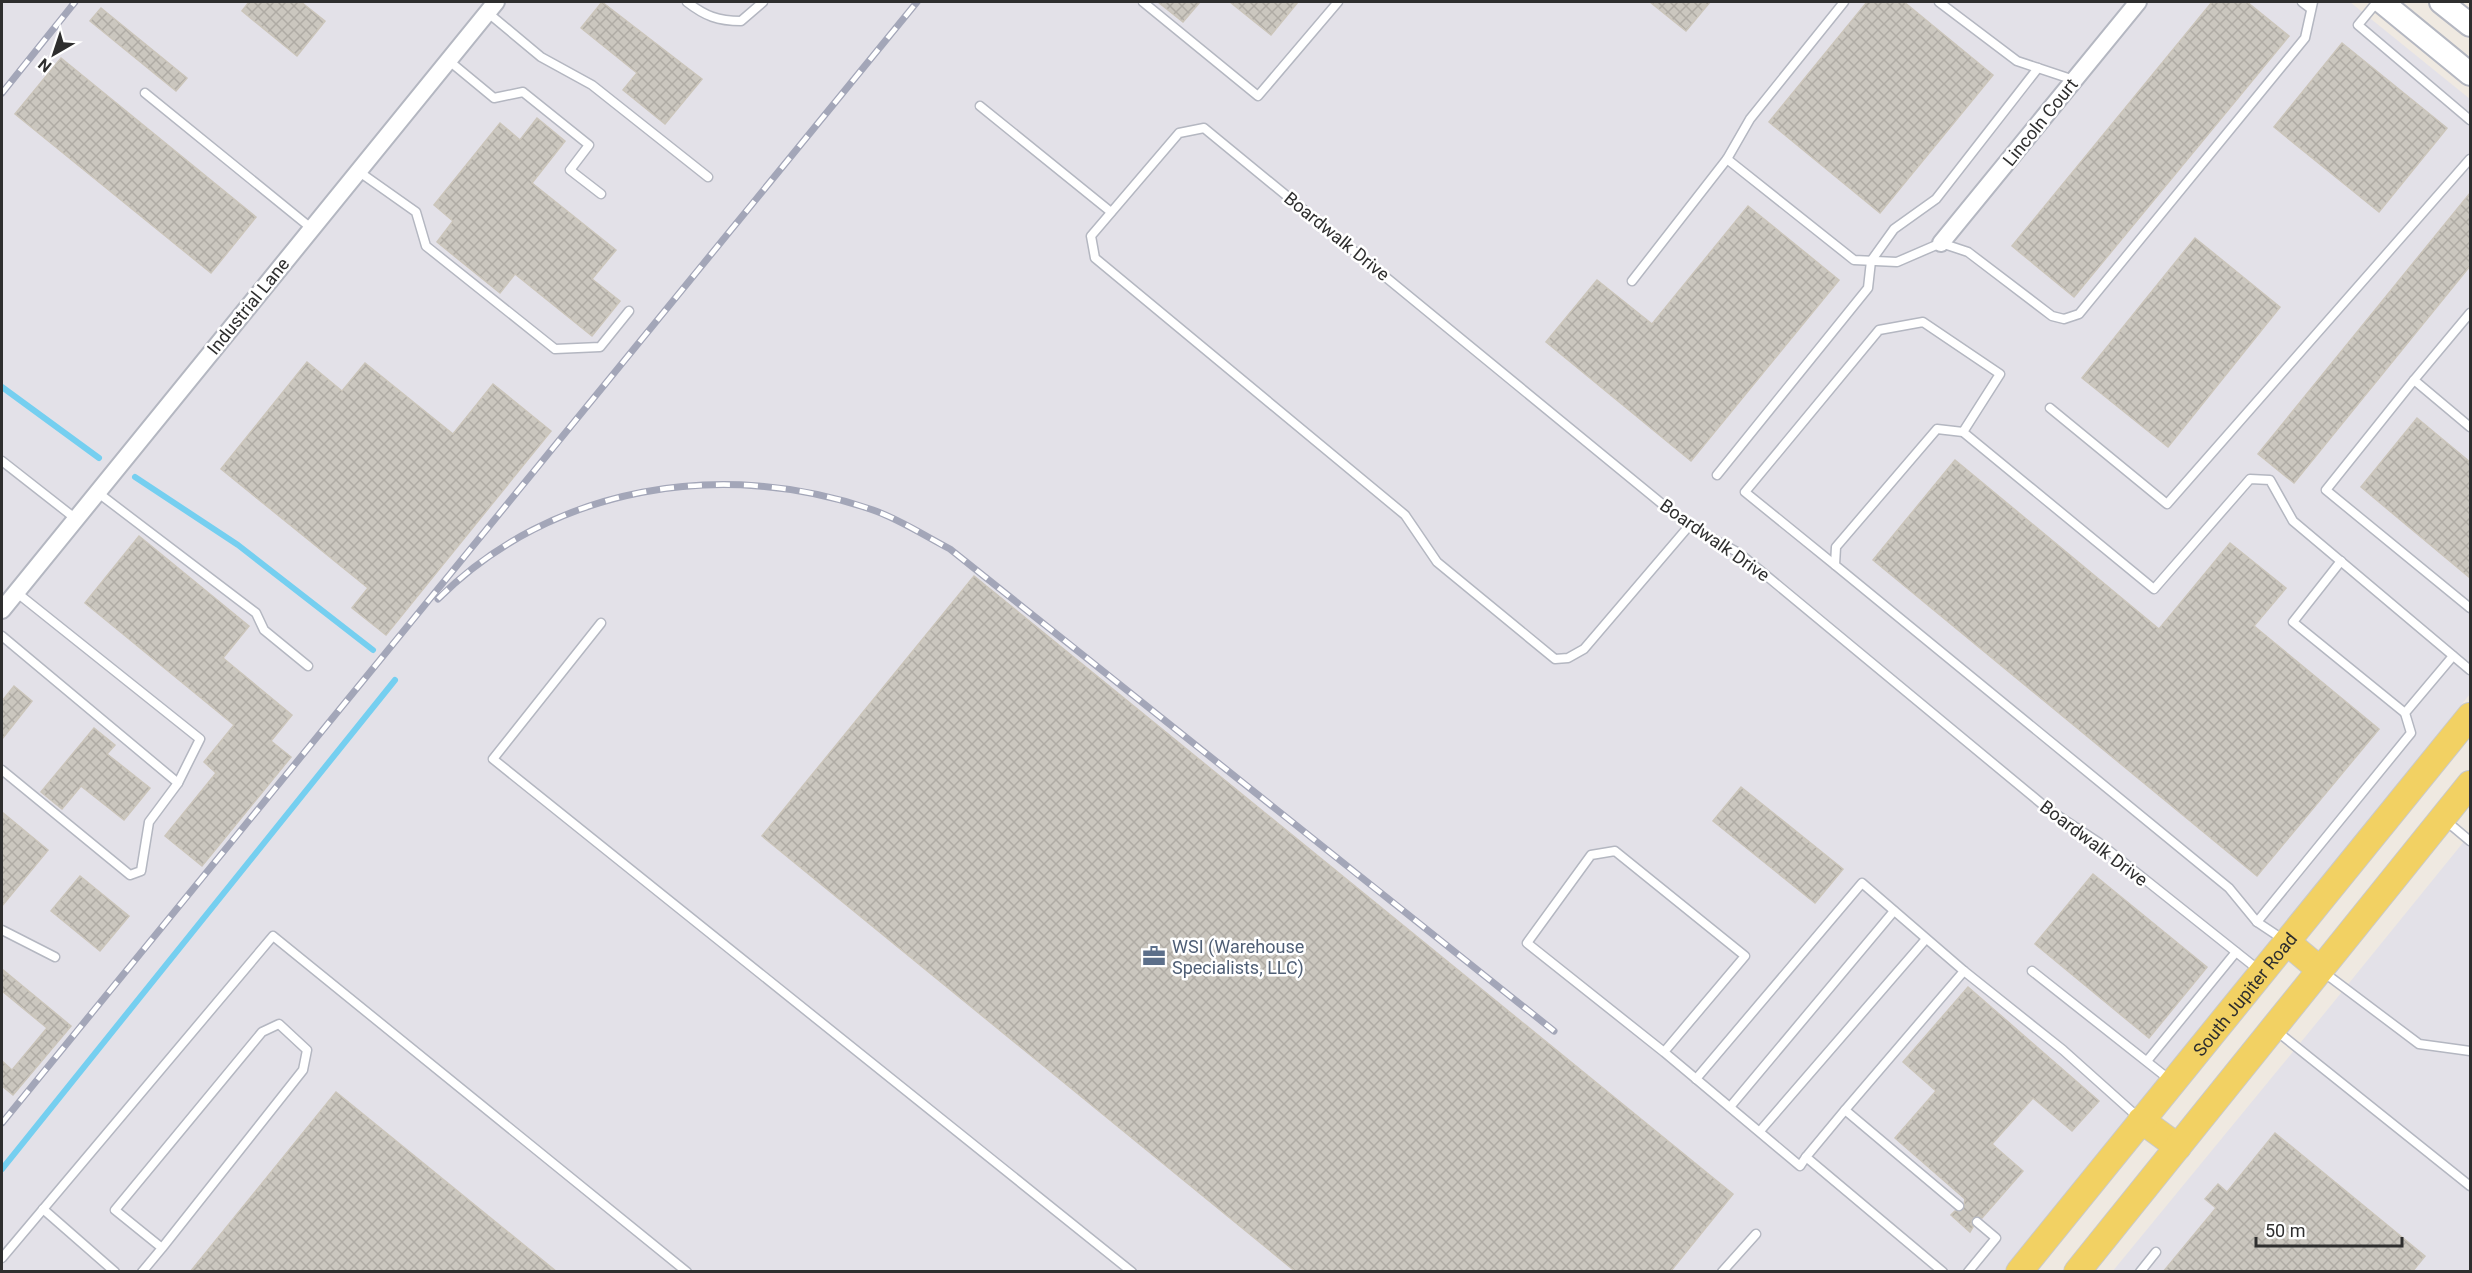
<svg xmlns="http://www.w3.org/2000/svg" width="2472" height="1273" viewBox="0 0 2472 1273" font-family="Roboto,sans-serif">
  <style>
    .industrial { fill: #e3e1e8 }
    .lines { fill: none; stroke-linecap: round; stroke-linejoin: round }
    .stream { stroke: #75cff0; stroke-width: 6 }
    .building { fill: url(#building-cross-hatch); stroke: #cbc5ba; stroke-width: 1.5 }
    .service-casing { stroke: #b4b7c1; stroke-width: 11 }
    .minor-casing { stroke: #b4b7c1; stroke-width: 20 }
    .secondary-casing { stroke: #b4b7c1; stroke-width: 26 }
    .primary-casing { stroke: #c9c9c9; stroke-width: 28 }
    .service { stroke: #fff; stroke-width: 8 }
    .minor { stroke: #fff; stroke-width: 16 }
    .secondary { stroke: #fff; stroke-width: 22 }
    .primary { stroke: #f2d163; stroke-width: 26 }
    .rail-casing { stroke: #a3a6b8; stroke-width: 7 }
    .rail { stroke: #fff; stroke-width: 4.5; stroke-dasharray: 14; stroke-linecap: butt }
    .labels { text-anchor: middle; dominant-baseline: central; stroke-width: 5; stroke-linejoin: round; paint-order: stroke }
    .street-label { font-size: 18px; fill: #2e2e2e; stroke: #fff }
    .service-label { font-size: 18px; fill: #4e5e75; stroke: #fff; text-anchor: start }
  </style>
  <defs>
    <pattern id="building-cross-hatch" width="8" height="8" patternUnits="userSpaceOnUse" patternTransform="scale(1.5)"><rect width="8" height="8" fill="#cbc7bf"/><path d="M0 0l8 8M0 8l8-8" fill="none" stroke="#afaba4"/></pattern>
  </defs>
  <rect width="100%" height="100%" fill="#efe9e1"/>
  <g class="industrial">
    <polygon points="2,2 2350,2 2470,99 2470,694 2004,1271 2,1272"/>
    <polygon points="2470,834 2470,1271 2112,1272 2328,1009"/>
  </g>
  <g class="lines">
    <g class="stream">
      <polyline points="2,387 99,458"/>
      <polyline points="135,477 238,545 373,650"/>
      <polyline points="2,1169 395,680"/>
    </g>
  </g>
  <g class="building">
    <polygon points="249,2 301,2 325,21 297,56 242,11"/>
    <polygon points="602,2 702,79 665,124 623,90 637,73 581,28"/>
    <polygon points="1158,2 1200,2 1183,22"/>
    <polygon points="1230,2 1298,2 1271,35"/>
    <polygon points="1650,2 1710,2 1686,31"/>
    <polygon points="1867,2 1904,2 1993,75 1880,213 1769,122"/>
    <polygon points="2212,2 2247,2 2289,36 2074,297 2012,246"/>
    <polygon points="101,8 187,78 176,91 90,21"/>
    <polygon points="2342,43 2447,128 2379,212 2274,127"/>
    <polygon points="61,58 256,217 211,273 15,114"/>
    <polygon points="537,118 565,141 532,183 616,250 592,279 620,301 592,336 515,274 500,293 437,242 453,221 434,205 500,123 520,140"/>
    <polygon points="2470,193 2470,266 2294,483 2258,454"/>
    <polygon points="1748,206 1839,280 1691,461 1546,342 1597,280 1652,324"/>
    <polygon points="2195,238 2280,307 2168,447 2082,378"/>
    <polygon points="307,362 342,391 365,363 453,434 493,384 551,431 386,635 352,608 368,588 221,469"/>
    <polygon points="2417,418 2470,462 2470,578 2361,487"/>
    <polygon points="1955,460 2159,629 2230,543 2286,588 2254,626 2379,729 2257,876 1873,560"/>
    <polygon points="139,536 249,626 223,658 292,715 271,741 291,757 202,866 165,836 216,773 204,762 234,725 85,603"/>
    <polygon points="974,576 1733,1194 1670,1272 1296,1272 762,836"/>
    <polygon points="14,686 32,701 2,739 2,701"/>
    <polygon points="94,728 115,745 107,754 150,788 124,820 81,786 62,809 41,792"/>
    <polygon points="1741,787 1843,869 1815,903 1713,821"/>
    <polygon points="2,812 48,850 2,906"/>
    <polygon points="2093,874 2207,967 2149,1038 2035,944"/>
    <polygon points="80,876 129,916 100,951 51,911"/>
    <polygon points="2,969 71,1026 13,1095 2,1086 2,1061 12,1070 47,1028 2,991"/>
    <polygon points="1968,987 2099,1101 2072,1131 2033,1098 1992,1144 2023,1171 1982,1218 1973,1218 1971,1221 1973,1227 1970,1232 1951,1215 1955,1211 1963,1210 1965,1199 1895,1138 1936,1091 1903,1062"/>
    <polygon points="336,1092 557,1272 190,1272"/>
    <polygon points="2275,1133 2425,1256 2412,1272 2163,1272 2216,1208 2205,1199 2218,1184 2227,1192"/>
  </g>
  <g class="lines">
    <g class="service-casing">
      <g id="service">
        <path d="M 687,2 C 705,16 718,21 741,21 L 763,2"/>
        <polyline points="1143,2 1258,96 1338,2"/>
        <polyline points="1939,2 2017,61 2074,80"/>
        <polyline points="2302,2 2310,8"/>
        <polyline points="2377,2 2358,25 2470,120"/>
        <polyline points="487,12 541,57 592,85 708,177"/>
        <polyline points="448,60 494,98 523,92 589,145 570,170 601,194"/>
        <polyline points="145,93 311,228"/>
        <polyline points="980,106 1111,212"/>
        <polyline points="1727,159 1750,119 1844,2"/>
        <polyline points="358,171 416,212 426,246 555,349 600,347 629,311"/>
        <polyline points="1632,281 1727,159 1854,260 1897,262 1941,243 1968,252 2052,316 2064,319 2079,314 2305,38 2313,2"/>
        <polyline points="2470,313 2414,380 2470,427"/>
        <polyline points="2414,380 2326,490 2470,608"/>
        <polyline points="2050,408 2167,504 2470,159"/>
        <polyline points="2,461 76,519"/>
        <polyline points="1717,475 1868,288 1871,261 1894,229 1936,199 2038,68"/>
        <polyline points="97,492 256,613 264,630 308,666"/>
        <polyline points="1689,526 1584,649 1568,658 1555,659 1437,562 1405,515 1095,258 1091,236 1179,133 1204,128 1689,526 1739,553 2048,809 2098,842 2260,971"/>
        <polyline points="2341,561 2293,622 2405,713"/>
        <polyline points="1835,565 1745,492 1879,330 1923,322 2000,374 1963,432"/>
        <polyline points="601,623 493,759 1132,1272"/>
        <polyline points="2,636 178,783"/>
        <polyline points="2,770 130,875 141,871 149,822 178,783 200,739 16,592"/>
        <polyline points="2445,820 2470,841"/>
        <polyline points="2257,922 2411,733 2405,713 2453,656"/>
        <polyline points="2,930 55,957"/>
        <polyline points="2284,940 2257,922 2229,888 1835,565 1836,547 1937,429 1963,432 2154,589 2250,479 2270,480 2293,521 2470,670"/>
        <polyline points="2032,971 2170,1080"/>
        <polyline points="2322,971 2419,1044 2470,1051"/>
        <polyline points="2274,1029 2470,1186"/>
        <polyline points="1664,1052 1527,943 1591,855 1615,851 1745,956 1664,1052 1800,1166 1806,1157"/>
        <polyline points="2147,1061 2236,952"/>
        <polyline points="1696,1079 1862,883 1964,971 2063,1050 2139,1118"/>
        <polyline points="1730,1107 1894,911"/>
        <polyline points="1845,1110 1964,971"/>
        <polyline points="1760,1131 1926,939"/>
        <polyline points="43,1209 115,1272"/>
        <polyline points="2,1258 273,936 687,1272"/>
        <polyline points="142,1272 162,1248 303,1070 307,1050 279,1024 262,1032 115,1210 162,1248"/>
        <polyline points="1722,1272 1756,1234"/>
        <polyline points="1943,1272 1806,1157 1845,1110 1959,1206"/>
        <polyline points="1968,1272 1996,1238 1977,1222"/>
        <polyline points="2140,1272 2156,1252"/>
      </g>
    </g>
    <g class="minor-casing">
      <g id="minor">
        <polyline points="1941,243 2138,2"/>
        <polyline points="2,610 496,2"/>
      </g>
    </g>
    <g class="secondary-casing">
      <g id="secondary">
        <polyline points="2382,2 2470,74"/>
        <polyline points="2441,2 2470,25"/>
      </g>
    </g>
    <g class="primary-casing">
      <g id="primary">
        <polyline points="2287,942 2319,969"/>
        <polyline points="2141,1120 2178,1147"/>
        <path id="s1" d="M 2019,1272 L 2470,716"/>
        <polyline points="2077,1272 2470,784"/>
      </g>
    </g>
    <use href="#service" class="service"/>
    <use href="#minor" class="minor"/>
    <use href="#secondary" class="secondary"/>
    <use href="#primary" class="primary"/>
    <g class="rail-casing">
      <g id="rail">
        <polyline points="2,93 75,2"/>
        <path d="M 438,599 C 552,485 724,458 873,510 C 899,519 925,536 950,549 L 1554,1031"/>
        <polyline points="2,1123 917,2"/>
      </g>
    </g>
    <use href="#rail" class="rail"/>
  </g>
  <defs>
    <g id="office-bare" transform="scale(1.8)"><path d="M-6-3h4V-5.5h4V-3h4V5H-6ZM-1-4.5V-3h2v-1.5ZM-6 0V1H6V0Z" fill="#5c6f8a" stroke="#fff" stroke-width="2.5" paint-order="stroke"/></g>
  </defs>
  <g fill-rule="evenodd">
    <use href="#office-bare" x="1154" y="956"/>
  </g>
  <g class="labels">
    <g class="street-label">
      <text transform="translate(2040 122) rotate(-51)">Lincoln Court</text>
      <text transform="translate(1337 236) rotate(39)">Boardwalk Drive</text>
      <text transform="translate(248 306) rotate(-51)">Industrial Lane</text>
      <text transform="translate(1715 540) rotate(35)">Boardwalk Drive</text>
      <text transform="translate(2094 843) rotate(37)">Boardwalk Drive</text>
      <text stroke="none"><textPath href="#s1" startOffset="358">South Jupiter Road</textPath></text>
    </g>
    <g class="service-label">
      <text x="1172" y="946">WSI (Warehouse<tspan x="1172" dy="21">Specialists, LLC)</tspan></text>
    </g>
  </g>
  <rect width="2472" height="1273" fill="none" stroke="#2e2e2e" stroke-width="6"/>
  <g transform="translate(54 54) rotate(219)" stroke="#ffffff" stroke-width="4.5" paint-order="stroke">
  <path d="M0-4.5L10 22L0 15L-10 22Z" fill="#2e2e2e"/>
  <text y="-9" font-size="16" font-weight="bold" text-anchor="middle" fill="#2e2e2e">N</text>
  </g>
  <path d="M2256 1237v9h146v-9" fill="none" stroke="#2e2e2e" stroke-width="3"/>
  <text x="2265" y="1237" font-size="18" fill="#2e2e2e" stroke="#ffffff" stroke-width="4.5" paint-order="stroke">50 m</text>
</svg>
